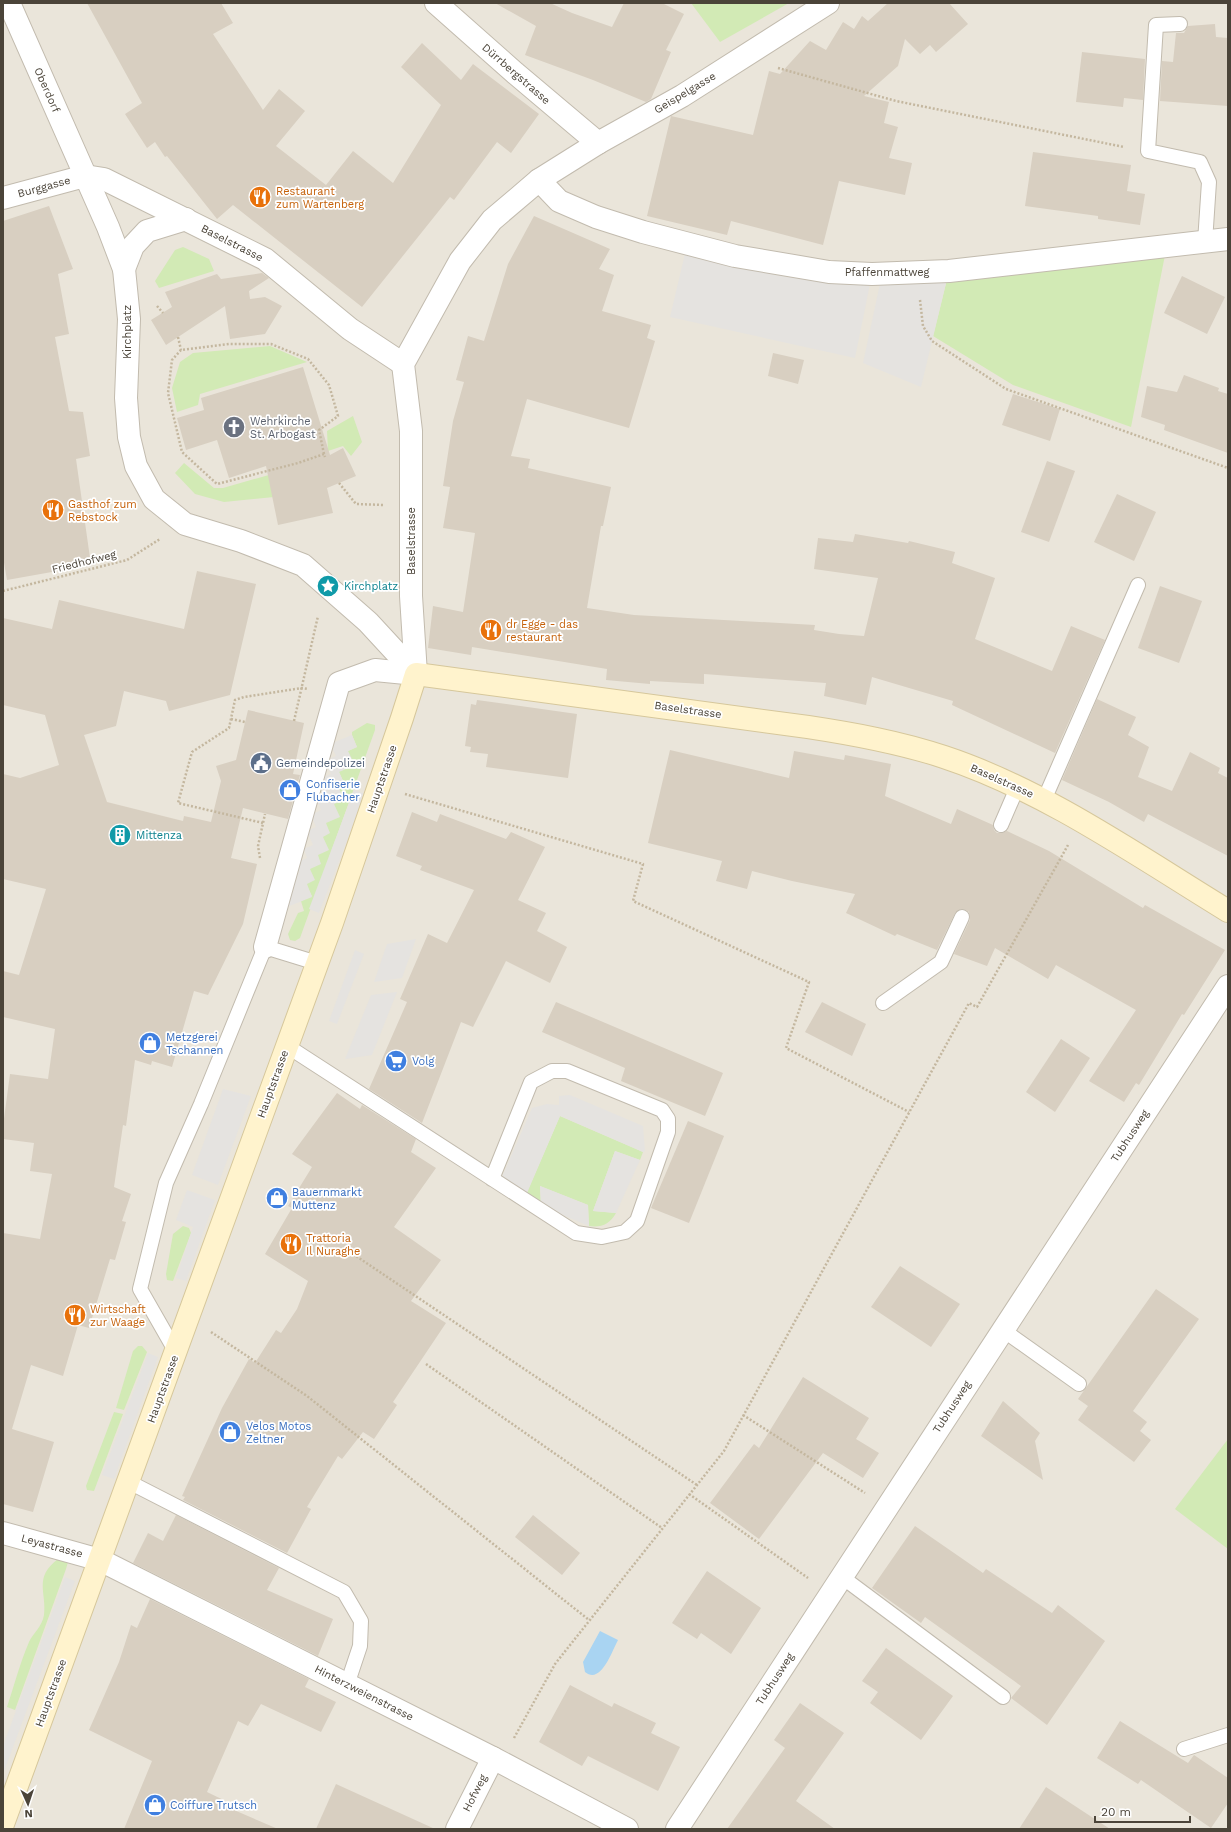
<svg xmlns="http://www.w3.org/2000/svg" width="1231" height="1832" viewBox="0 0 1231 1832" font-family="'Work Sans',sans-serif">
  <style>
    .residential { fill: #eae5da }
    .green { fill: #d2eab5 }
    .parking { fill: #e5e3e0 }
    .water { fill: #a9d4f2 }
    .building { fill: #d8cfc1 }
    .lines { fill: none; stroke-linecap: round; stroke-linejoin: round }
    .lane-casing { stroke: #c2bbae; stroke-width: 16 }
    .street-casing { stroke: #c2bbae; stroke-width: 24 }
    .secondary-casing { stroke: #d6c79b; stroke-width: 24 }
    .path { stroke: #c4b79f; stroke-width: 2.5; stroke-dasharray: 2 2; stroke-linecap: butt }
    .lane { stroke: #fff; stroke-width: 14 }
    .street { stroke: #fff; stroke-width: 22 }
    .secondary { stroke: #fff3cd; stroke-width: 22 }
    .labels { text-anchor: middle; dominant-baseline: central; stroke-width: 3.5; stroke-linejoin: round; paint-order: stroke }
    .street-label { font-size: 11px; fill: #4b4439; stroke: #fff }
    .food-label { font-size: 11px; fill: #c56008; stroke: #fff; text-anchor: start }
    .worship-label { font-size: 11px; fill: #5b616d; stroke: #fff; text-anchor: start }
    .culture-label { font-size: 11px; fill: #0d838f; stroke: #fff; text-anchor: start }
    .service-label { font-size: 11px; fill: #4e5e75; stroke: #fff; text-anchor: start }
    .shop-label { font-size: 11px; fill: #366cbe; stroke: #fff; text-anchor: start }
  </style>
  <rect width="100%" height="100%" fill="#f6f3ec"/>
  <rect class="residential" x="3" y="3" width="1225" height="1826"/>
  <g class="green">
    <polygon points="691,3 789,3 720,42"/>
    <polygon points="1167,245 1131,427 1013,385 933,336 949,271"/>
    <polygon points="183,247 209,259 214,271 159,288 155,281 175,250"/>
    <polygon points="270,346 307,362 200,394 198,405 177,412 172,388 180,362 193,353"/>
    <polygon points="353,416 362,442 351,456 343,446 328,451 327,431"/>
    <polygon points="184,463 214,488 223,488 307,464 274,497 224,502 195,494 175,473"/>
    <polygon points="367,723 375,725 375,730 300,938 295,941 290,940 288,934 298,913 304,911 301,901 312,896 306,884 310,869 317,855 325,823 334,804 339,788 345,785 339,772 348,751 357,747 352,735 352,732"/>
    <path d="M 560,1116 L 643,1152 L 640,1160 L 615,1151 L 593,1211 L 616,1213 C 610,1224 601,1228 589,1226 L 588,1205 L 540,1186 L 541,1206 L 517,1192 L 527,1192 Z"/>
    <polygon points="183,1226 189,1228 191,1233 173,1281 167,1280 166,1274 173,1234"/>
    <polygon points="138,1346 142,1346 147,1352 124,1410 116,1408 133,1351"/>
    <polygon points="114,1412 123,1414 94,1491 87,1490 86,1486"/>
    <polygon points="1228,1439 1228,1549 1175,1509"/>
    <path d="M 58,1559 L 68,1562 L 66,1569 L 15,1710 L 7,1707 C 14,1686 20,1663 29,1642 C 33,1633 42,1627 44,1615 C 47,1592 33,1578 58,1559 Z"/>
  </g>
  <g class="parking">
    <polygon points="687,245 872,274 855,358 670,317"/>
    <polygon points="949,271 921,387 863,363 882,274"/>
    <polygon points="352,735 357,747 348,751 355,765 339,772 345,785 339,788 344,800 334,804 340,817 326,823 330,833 323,837 329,850 318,855 321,864 310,869 315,880 307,884 312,897 287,907 282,895 294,890 289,879 299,874 294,864 307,858 304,849 313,845 307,831 316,827 311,815 321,810 316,797 326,792 320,779 331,774 325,761 336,756 330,744"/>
    <polygon points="354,790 365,794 319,913 309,909"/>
    <polygon points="416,939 402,978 374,982 387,944"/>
    <polygon points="355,950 364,954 337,1024 329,1021"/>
    <polygon points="397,992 372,1055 345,1059 371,995"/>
    <polygon points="223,1089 251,1096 218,1185 192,1175"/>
    <polygon points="570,1095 643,1126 645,1151 643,1152 560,1116 527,1193 517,1192 502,1177 532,1108 547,1104 559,1105 559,1096"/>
    <polygon points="615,1151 640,1160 616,1213 593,1211"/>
    <polygon points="540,1186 588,1205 589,1226 541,1206"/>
    <polygon points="187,1190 215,1200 186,1281 176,1278 193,1227 176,1220"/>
    <polygon points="148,1353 158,1357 114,1479 102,1475"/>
    <polygon points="65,1577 75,1581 3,1774 3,1746"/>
  </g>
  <path class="water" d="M 600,1631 L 618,1640 C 612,1651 601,1685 585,1672 L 583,1662 Z"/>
  <g class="building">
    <polygon points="87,3 221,3 233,23 213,34 263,110 279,89 305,111 276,146 326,185 353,151 393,183 441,105 401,67 422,43 461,80 473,64 539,114 511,153 497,142 454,200 450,197 362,307 233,205 217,219 167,156 165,157 155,142 147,148 125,114 142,103"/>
    <polygon points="495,3 550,3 572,13 612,27 624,3 662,3 684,14 666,50 671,52 651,99 646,102 593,80 525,55 536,26"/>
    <polygon points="888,3 949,3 968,24 936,52 930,45 920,54 905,39 898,66 864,96 889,102 884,123 898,127 889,158 912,163 905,195 839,181 823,245 731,221 727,235 647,216 671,116 753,135 769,71 780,74 810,41 826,50 843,22 854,29 862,16 868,21"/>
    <polygon points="1215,24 1216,37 1228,38 1228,106 1160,101 1162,61 1173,62 1176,33 1184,33 1188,26"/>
    <polygon points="1082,52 1145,59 1143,100 1124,98 1123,107 1076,102"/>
    <polygon points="1033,152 1131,165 1127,191 1145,194 1140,225 1098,219 1098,216 1025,206"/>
    <polygon points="49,206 73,269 58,274 69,334 55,337 69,411 83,412 90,456 76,459 91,565 7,580 3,557 3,221"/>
    <polygon points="534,216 610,249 599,269 614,275 602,311 651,325 647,338 655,341 629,428 527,399 511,456 530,459 528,468 611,487 603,526 601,526 587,608 634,615 815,625 814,630 839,634 864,636 878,578 814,569 818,538 853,542 855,534 908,543 909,541 955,552 952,563 995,578 975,639 1052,671 1071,626 1105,640 1055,753 952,705 953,701 872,677 866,705 824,696 826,683 704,674 704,684 650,681 650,684 606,680 607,669 472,647 471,655 428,648 433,606 463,612 475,533 443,528 450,487 443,486 453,421 464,382 456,380 468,336 484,341 508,264"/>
    <polygon points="262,273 269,278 249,291 250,299 265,297 282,306 265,334 230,339 225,306 166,345 151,320 172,307 165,292 217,274 221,279"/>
    <polygon points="1182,276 1225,297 1207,334 1164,313"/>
    <polygon points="773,353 804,360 798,384 768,376"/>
    <polygon points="303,367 330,455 343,448 356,476 327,488 333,513 278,525 266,466 229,478 217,440 186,450 177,418 204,410 201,398"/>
    <polygon points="1184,375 1219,388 1218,391 1228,394 1228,453 1164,430 1165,425 1141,417 1147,386 1177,392"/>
    <polygon points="1013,394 1060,409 1050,441 1002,425"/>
    <polygon points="1047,461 1075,471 1049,542 1021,532"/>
    <polygon points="1117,494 1156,512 1134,561 1094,542"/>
    <polygon points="197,571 256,584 230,695 169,711 166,701 124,691 116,726 84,735 107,802 183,821 184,816 211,822 221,781 216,766 236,760 248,710 304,723 293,774 300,775 288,819 243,808 231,858 257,864 243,924 208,995 194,991 172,1067 152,1061 151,1065 135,1060 126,1126 123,1125 114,1187 131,1194 122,1221 126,1222 115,1260 110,1259 89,1328 78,1325 63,1376 31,1365 12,1429 54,1442 33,1512 3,1504 3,1233 40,1239 52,1174 30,1171 34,1143 3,1139 3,1126 10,1074 48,1079 55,1029 3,1017 3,971 19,975 46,889 3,879 3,774 20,778 59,765 45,715 3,705 3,618 52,629 59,600 184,629"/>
    <polygon points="1160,586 1202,601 1179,663 1138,648"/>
    <polygon points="1097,699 1136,717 1128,735 1149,747 1138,777 1172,791 1190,752 1220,768 1218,773 1228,778 1228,856 1148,814 1144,822 1109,802 1062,780"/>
    <polygon points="477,700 577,714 568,778 486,767 488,754 470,752 471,747 465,746 471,704 476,705"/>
    <polygon points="670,750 789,778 794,751 844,760 845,755 891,764 885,796 951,824 957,809 993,825 994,830 997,833 1002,833 1007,831 1049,851 1143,908 1145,905 1225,950 1184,1015 1182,1014 1139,1085 1136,1083 1124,1102 1089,1081 1136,1010 1056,965 1048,979 995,948 987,966 954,954 970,920 969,912 966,910 961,909 955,913 937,950 897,934 895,936 846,913 855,894 792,881 752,871 747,889 716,881 722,861 648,843"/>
    <polygon points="412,812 437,822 440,814 506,839 511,832 545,847 518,900 546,913 537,931 567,947 550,983 506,961 473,1027 461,1022 422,1123 369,1089 407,1002 400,999 428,934 447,943 474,890 420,870 422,866 396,856"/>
    <polygon points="556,1002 723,1073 705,1116 621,1081 625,1068 542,1032"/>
    <polygon points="822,1002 866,1024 852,1056 805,1032"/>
    <polygon points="1061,1039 1090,1058 1055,1112 1026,1092"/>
    <polygon points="337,1093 360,1109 362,1105 416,1139 411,1152 436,1168 394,1227 441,1260 411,1301 446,1323 393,1402 397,1405 374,1439 363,1432 342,1459 338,1456 307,1507 311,1509 287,1553 183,1500 185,1497 182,1496 222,1408 249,1359 255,1363 276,1330 281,1333 297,1309 308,1281 265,1254 292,1208 288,1206 312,1167 292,1154"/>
    <polygon points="688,1121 724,1136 689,1223 651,1208"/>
    <polygon points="900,1266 960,1304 931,1347 871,1307"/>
    <polygon points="1156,1289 1199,1319 1133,1411 1147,1422 1140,1431 1151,1440 1134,1462 1078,1420 1088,1406 1078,1399"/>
    <polygon points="803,1377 869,1418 856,1439 879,1453 863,1478 823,1453 759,1539 710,1503 754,1444 759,1448"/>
    <polygon points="1003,1401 1040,1433 1035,1441 1043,1480 981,1436"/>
    <polygon points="176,1515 279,1568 267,1590 333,1619 318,1656 133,1563 148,1533 163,1541"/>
    <polygon points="533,1515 580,1553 562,1575 515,1537"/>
    <polygon points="915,1526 983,1573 986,1569 1052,1613 1058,1605 1105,1641 1047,1725 1011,1698 1021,1686 925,1617 921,1623 872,1588"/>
    <polygon points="707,1571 761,1608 731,1654 701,1633 697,1639 672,1623"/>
    <polygon points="150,1599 309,1679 305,1687 336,1702 321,1732 261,1704 248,1726 238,1721 207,1792 236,1806 234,1810 278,1829 124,1829 152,1761 89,1730 119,1662 131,1625 137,1628"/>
    <polygon points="886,1648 953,1696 921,1740 870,1703 878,1692 862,1681"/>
    <polygon points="570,1685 612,1707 614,1703 656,1723 651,1733 680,1747 658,1791 588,1756 582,1766 539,1742"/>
    <polygon points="800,1703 844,1733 796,1801 835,1829 727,1829 785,1748 774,1740"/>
    <polygon points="1120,1721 1188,1763 1194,1755 1228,1778 1228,1803 1211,1828 1141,1780 1138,1784 1097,1758"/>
    <polygon points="336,1784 435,1829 316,1829"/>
    <polygon points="1046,1787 1110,1829 1019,1829"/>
  </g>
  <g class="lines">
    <g class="lane-casing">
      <g id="lane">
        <polyline points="1180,24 1156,25 1148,151 1200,162 1209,182 1205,242"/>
        <polyline points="1044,800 1138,585"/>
        <polyline points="1001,825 1017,788"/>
        <polyline points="883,1003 941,962 962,917"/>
        <polyline points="287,1046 576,1233 602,1237 625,1232 637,1221 668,1132 668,1119 662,1110 567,1071 552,1071 531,1082 492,1179"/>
        <polyline points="1003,1330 1079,1384"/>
        <polyline points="176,1352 140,1289 166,1183 201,1104 265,947 317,963"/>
        <polyline points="129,1482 344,1592 361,1621 360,1646 347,1685"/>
        <polyline points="842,1577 1003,1697"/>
        <polyline points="1184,1749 1228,1735"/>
      </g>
    </g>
    <g class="street-casing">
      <g id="street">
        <polyline points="9,3 108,227 124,269 129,319 126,398 129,437 136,466 154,499 185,524 241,541 303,565 368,622 416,674"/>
        <polyline points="436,3 515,73 598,143"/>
        <polyline points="539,180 559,201 596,217 643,232 735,256 829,272 872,274 949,271 1228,239"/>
        <polyline points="3,198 85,176 104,179 265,259 350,329 403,364"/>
        <polyline points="124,269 133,246 147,231 186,219"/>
        <polyline points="416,674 411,596 411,431 403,364 460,261 492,220 539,180 598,143 682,96 828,3"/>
        <polyline points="265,947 339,683 375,670 416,674"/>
        <polyline points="3,1533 100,1560 493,1758 627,1829"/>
        <polyline points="457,1829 493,1758"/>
        <polyline points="677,1829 1228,986"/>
      </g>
    </g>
    <g class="secondary-casing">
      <path id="secondary" d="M 3,1824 L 332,923 L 402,718 L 416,674 L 808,727 C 854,734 899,742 944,757 C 1044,790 1138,856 1228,911"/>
    </g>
    <g class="path">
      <polyline points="778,68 896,101 1124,147"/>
      <polyline points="920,300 923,326 932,341 1006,389 1228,468"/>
      <polyline points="157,306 163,313"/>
      <polyline points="178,337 181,350"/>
      <polyline points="324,454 298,463 217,484 182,452 168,393 172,360 181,350 229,344 271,344 308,359 329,385 338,416 319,430 324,454 325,457"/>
      <polyline points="339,483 356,504 384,505"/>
      <polyline points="3,591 127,560 160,539"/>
      <polyline points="231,719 245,722"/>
      <polyline points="294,721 318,616"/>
      <polyline points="405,794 643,864 633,901 809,982 786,1048 909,1112"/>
      <polyline points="263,823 178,803 192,752 229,728 235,700 244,697 302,688 308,689"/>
      <polyline points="260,858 258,846 265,814"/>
      <polyline points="353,1254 697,1485"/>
      <polyline points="211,1332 307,1396 589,1620"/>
      <polyline points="426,1364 662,1528"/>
      <polyline points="743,1415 865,1493"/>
      <polyline points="689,1494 808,1578"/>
      <polyline points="514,1738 555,1664 724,1451 969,1003 977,1007 1068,845"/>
    </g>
    <use href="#lane" class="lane"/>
    <use href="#street" class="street"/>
    <use href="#secondary" class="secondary"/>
  </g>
  <defs>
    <g id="restaurant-disc" transform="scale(1.15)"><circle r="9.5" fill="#e8710a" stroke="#fff"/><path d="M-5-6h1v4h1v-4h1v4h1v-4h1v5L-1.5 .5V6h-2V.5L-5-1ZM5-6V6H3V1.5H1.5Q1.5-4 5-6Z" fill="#fff"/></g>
    <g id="church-disc" transform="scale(1.15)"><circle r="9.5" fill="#6b7280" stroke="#fff"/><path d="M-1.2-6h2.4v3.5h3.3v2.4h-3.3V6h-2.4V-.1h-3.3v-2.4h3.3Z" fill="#fff"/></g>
    <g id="sight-disc" transform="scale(1.15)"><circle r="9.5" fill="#0f9aa8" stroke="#fff"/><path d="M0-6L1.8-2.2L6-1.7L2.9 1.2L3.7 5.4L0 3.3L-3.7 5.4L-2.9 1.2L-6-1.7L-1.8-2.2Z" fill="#fff"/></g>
    <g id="civic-disc" transform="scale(1.15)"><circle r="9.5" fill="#5c6f8a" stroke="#fff"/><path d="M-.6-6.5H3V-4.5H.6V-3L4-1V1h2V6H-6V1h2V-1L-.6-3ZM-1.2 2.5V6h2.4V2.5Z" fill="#fff"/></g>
    <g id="shop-disc" transform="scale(1.15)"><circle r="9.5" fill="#3f7fe0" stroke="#fff"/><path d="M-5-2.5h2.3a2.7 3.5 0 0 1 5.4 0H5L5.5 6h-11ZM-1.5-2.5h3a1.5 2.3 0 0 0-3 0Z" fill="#fff"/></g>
    <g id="building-disc" transform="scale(1.15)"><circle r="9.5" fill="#0f9aa8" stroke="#fff"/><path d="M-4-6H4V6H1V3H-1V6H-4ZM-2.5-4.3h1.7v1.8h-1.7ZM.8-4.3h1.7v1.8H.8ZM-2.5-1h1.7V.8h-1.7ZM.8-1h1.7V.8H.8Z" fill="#fff"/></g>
    <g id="supermarket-disc" transform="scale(1.15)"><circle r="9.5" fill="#3f7fe0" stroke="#fff"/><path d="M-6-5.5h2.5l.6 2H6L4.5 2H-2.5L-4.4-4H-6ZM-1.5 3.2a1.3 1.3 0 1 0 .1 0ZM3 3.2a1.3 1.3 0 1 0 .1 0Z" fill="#fff"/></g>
  </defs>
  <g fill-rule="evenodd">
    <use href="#restaurant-disc" x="260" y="197"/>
    <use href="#church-disc" x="234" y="427"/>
    <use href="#restaurant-disc" x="53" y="510"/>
    <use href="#sight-disc" x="328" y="586"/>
    <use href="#restaurant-disc" x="491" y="630"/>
    <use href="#civic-disc" x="261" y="763"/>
    <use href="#shop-disc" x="290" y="790"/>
    <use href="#building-disc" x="120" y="835"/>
    <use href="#shop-disc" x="150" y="1043"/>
    <use href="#supermarket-disc" x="396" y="1061"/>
    <use href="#shop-disc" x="277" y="1198"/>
    <use href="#restaurant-disc" x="291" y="1244"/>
    <use href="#restaurant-disc" x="75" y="1315"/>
    <use href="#shop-disc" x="230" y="1432"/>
    <use href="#shop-disc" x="155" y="1805"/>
  </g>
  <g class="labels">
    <g class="street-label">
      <text transform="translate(516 74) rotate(41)">Dürrbergstrasse</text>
      <text transform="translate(47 90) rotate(66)">Oberdorf</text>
      <text transform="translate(685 93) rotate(-31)">Geispelgasse</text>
      <text transform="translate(44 187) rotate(-15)">Burggasse</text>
      <text transform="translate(232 243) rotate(27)">Baselstrasse</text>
      <text x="887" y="272">Pfaffenmattweg</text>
      <text transform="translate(127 332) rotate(-90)">Kirchplatz</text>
      <text transform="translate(411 541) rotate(-90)">Baselstrasse</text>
      <text transform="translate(84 562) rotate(-14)">Friedhofweg</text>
      <text transform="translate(688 710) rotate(8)">Baselstrasse</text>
      <text transform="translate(382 779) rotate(-71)">Hauptstrasse</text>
      <text transform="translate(1002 781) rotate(24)">Baselstrasse</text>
      <text transform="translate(273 1084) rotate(-70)">Hauptstrasse</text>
      <text transform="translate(1130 1136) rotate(-57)">Tubhusweg</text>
      <text transform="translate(163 1389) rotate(-70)">Hauptstrasse</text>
      <text transform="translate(952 1407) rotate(-57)">Tubhusweg</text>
      <text transform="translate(52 1546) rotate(15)">Leyastrasse</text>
      <text transform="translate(775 1679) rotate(-57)">Tubhusweg</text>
      <text transform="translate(51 1693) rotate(-70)">Hauptstrasse</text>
      <text transform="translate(364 1693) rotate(27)">Hinterzweienstrasse</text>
      <text transform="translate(475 1793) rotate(-63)">Hofweg</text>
    </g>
    <g class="food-label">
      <text x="276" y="191">Restaurant<tspan x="276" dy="13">zum Wartenberg</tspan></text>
      <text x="68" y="504">Gasthof zum<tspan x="68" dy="13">Rebstock</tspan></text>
      <text x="506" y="624">dr Egge - das<tspan x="506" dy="13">restaurant</tspan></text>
      <text x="306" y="1238">Trattoria<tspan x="306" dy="13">Il Nuraghe</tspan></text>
      <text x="90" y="1309">Wirtschaft<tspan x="90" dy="13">zur Waage</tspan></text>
    </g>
    <g class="worship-label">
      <text x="250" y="421">Wehrkirche<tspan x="250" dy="13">St. Arbogast</tspan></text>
    </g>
    <g class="culture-label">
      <text x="344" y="586">Kirchplatz</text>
      <text x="136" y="835">Mittenza</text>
    </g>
    <g class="service-label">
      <text x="276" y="763">Gemeindepolizei</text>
    </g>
    <g class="shop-label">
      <text x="306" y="784">Confiserie<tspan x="306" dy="13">Flubacher</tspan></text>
      <text x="166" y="1037">Metzgerei<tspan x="166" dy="13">Tschannen</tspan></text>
      <text x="412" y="1061">Volg</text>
      <text x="292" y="1192">Bauernmarkt<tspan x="292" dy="13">Muttenz</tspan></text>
      <text x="246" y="1426">Velos Motos<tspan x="246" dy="13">Zeltner</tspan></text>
      <text x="170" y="1805">Coiffure Trutsch</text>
    </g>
  </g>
  <rect width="1231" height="1832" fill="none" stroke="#4b4439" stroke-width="8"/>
  <g transform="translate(28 1804) rotate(177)" stroke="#ffffff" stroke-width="3" paint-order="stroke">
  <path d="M0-3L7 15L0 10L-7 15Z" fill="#4b4439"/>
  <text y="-6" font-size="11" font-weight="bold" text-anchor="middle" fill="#4b4439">N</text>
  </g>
  <path d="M1095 1816v6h95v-6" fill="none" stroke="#4b4439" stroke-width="2"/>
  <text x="1101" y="1816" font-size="12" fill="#4b4439" stroke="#ffffff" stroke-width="3" paint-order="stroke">20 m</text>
</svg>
